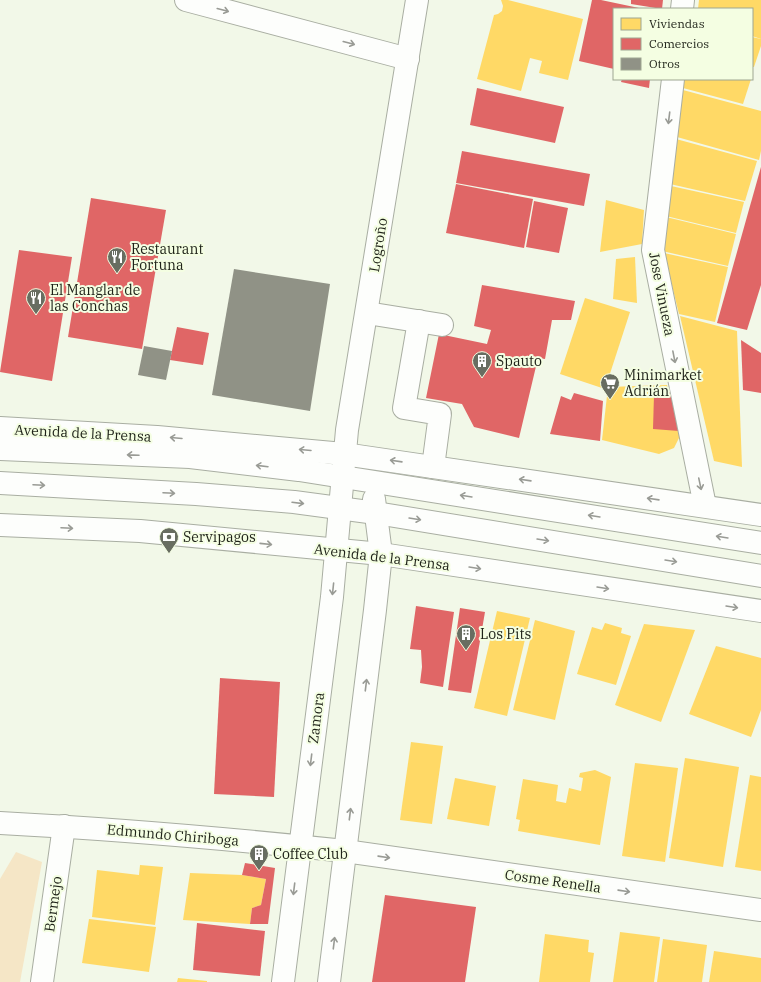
<svg xmlns="http://www.w3.org/2000/svg" width="761" height="982" viewBox="0 0 761 982" font-family="'IBM Plex Serif',serif">
  <style>
    .green { fill: #f5e6c6 }
    .homes { fill: #ffd966 }
    .shops { fill: #e06666 }
    .building { fill: #909286 }
    .lines { fill: none; stroke-linecap: round; stroke-linejoin: round }
    .minor-casing { stroke: #a9aea2; stroke-width: 24 }
    .major-casing { stroke: #a9aea2; stroke-width: 24 }
    .minor { stroke: #fdfefc; stroke-width: 22 }
    .major { stroke: #fdfefc; stroke-width: 22 }
    .oneway { stroke: #999b95 }
    .labels { text-anchor: middle; dominant-baseline: central; stroke-width: 4; stroke-linejoin: round; paint-order: stroke }
    .street-label { font-size: 14px; fill: #1e2218; stroke: #f4fee2 }
    .poi-label { font-size: 14px; fill: #1e2218; stroke: #f4fee2; text-anchor: start }
  </style>
  <rect width="100%" height="100%" fill="#f2f8e8"/>
  <polygon class="green" points="16,852 42,862 20,982 0,982 0,879"/>
  <g class="homes">
    <polygon points="501,0 508,0 583,19 568,80 539,73 542,61 530,58 521,91 477,79 494,15 498,14 502,11 503,6"/>
    <polygon points="699,0 761,0 761,39 752,36 752,9 698,9"/>
    <polygon points="752,37 761,39 761,46 754,67 752,67"/>
    <polygon points="684,79 751,79 743,104 683,88"/>
    <polygon points="683,90 761,111 761,151 759,160 677,137"/>
    <polygon points="676,139 757,161 745,201 670,184"/>
    <polygon points="671,186 744,202 736,233 666,216"/>
    <polygon points="606,200 644,210 642,244 600,252"/>
    <polygon points="666,217 736,234 728,266 662,251"/>
    <polygon points="664,253 728,267 715,322 679,314"/>
    <polygon points="635,257 637,303 613,299 616,259"/>
    <polygon points="585,298 630,312 605,389 560,374"/>
    <polygon points="680,316 737,331 742,467 714,461"/>
    <polygon points="667,385 680,436 674,448 659,454 602,440 608,387"/>
    <polygon points="497,611 530,618 507,716 474,708"/>
    <polygon points="535,620 575,631 555,720 513,710"/>
    <polygon points="605,623 622,628 621,633 631,636 616,685 577,674 592,627 602,630"/>
    <polygon points="644,624 695,630 661,722 615,705"/>
    <polygon points="716,646 761,658 761,710 751,737 689,714"/>
    <polygon points="411,742 443,746 432,824 400,820"/>
    <polygon points="685,758 739,767 723,867 669,858"/>
    <polygon points="635,763 678,768 665,862 622,856"/>
    <polygon points="595,770 611,777 600,845 518,831 520,820 516,819 523,779 558,785 556,801 566,803 569,788 581,791 583,778 579,777 580,773"/>
    <polygon points="750,775 761,777 761,871 735,867"/>
    <polygon points="455,778 496,786 489,826 447,819"/>
    <polygon points="140,865 163,867 155,925 92,917 97,870 139,875"/>
    <polygon points="190,873 242,875 266,879 261,905 252,908 250,924 183,920"/>
    <polygon points="89,919 156,927 149,972 82,963"/>
    <polygon points="620,932 660,937 654,982 613,982"/>
    <polygon points="545,934 589,940 588,952 594,953 590,982 539,982"/>
    <polygon points="663,939 707,945 702,982 657,982"/>
    <polygon points="714,951 761,958 761,982 709,982"/>
    <polygon points="178,978 207,981 207,982 177,982"/>
  </g>
  <g class="shops">
    <polygon points="592,0 601,0 639,8 614,9 614,69 579,61"/>
    <polygon points="631,0 663,0 662,9 631,4"/>
    <polygon points="622,79 650,79 649,88 621,82"/>
    <polygon points="477,88 564,107 555,143 470,125"/>
    <polygon points="462,151 590,174 584,206 456,183"/>
    <polygon points="761,167 761,285 747,330 717,323"/>
    <polygon points="456,184 533,199 524,248 446,233"/>
    <polygon points="91,198 166,210 142,349 68,337"/>
    <polygon points="534,201 568,208 559,253 526,247"/>
    <polygon points="19,250 72,257 52,381 0,372"/>
    <polygon points="482,285 575,301 571,320 552,320 545,359 538,358 519,438 474,427 462,404 426,398 439,334 487,344 491,330 474,326"/>
    <polygon points="177,327 209,333 203,365 170,360"/>
    <polygon points="741,340 761,353 761,393 743,390"/>
    <polygon points="670,392 679,431 653,429 654,395"/>
    <polygon points="574,393 603,401 600,441 550,434 561,396 571,400"/>
    <polygon points="416,606 454,612 443,687 420,683 422,667 421,650 410,649"/>
    <polygon points="460,608 485,612 471,693 448,690"/>
    <polygon points="220,678 280,682 274,797 214,794"/>
    <polygon points="245,863 275,868 268,924 250,924 252,908 261,905 266,879 242,875"/>
    <polygon points="385,895 476,907 465,982 372,982"/>
    <polygon points="197,923 265,931 260,976 193,970"/>
  </g>
  <g class="building">
    <polygon points="234,269 330,284 310,411 212,395"/>
    <polygon points="144,346 172,351 166,380 138,375"/>
  </g>
  <g class="lines">
    <g class="minor-casing">
      <g id="minor">
        <polyline points="682,9 683,0"/>
        <polyline points="673,79 653,250 705,506"/>
        <polyline points="367,313 442,325"/>
        <polyline points="419,321 404,408 440,414 433,467"/>
        <polyline points="0,449 190,457 299,470 761,543"/>
        <polyline points="0,483 196,494 294,502 376,513 761,576"/>
        <path d="M 0,823 C 115,829 231,839 345,851 L 761,910"/>
        <polyline points="42,982 64,826"/>
        <polyline points="283,982 332,597 347,430 417,0"/>
        <polyline points="329,982 375,610 381,554 374,499"/>
      </g>
    </g>
    <g class="major-casing">
      <g id="major">
        <polyline points="186,0 408,59"/>
        <polyline points="0,428 157,437 344,454 761,515"/>
        <polyline points="0,525 140,531 381,554 761,611"/>
      </g>
    </g>
    <use href="#minor" class="minor"/>
    <use href="#major" class="major"/>
  </g>
  <defs><path id="oneway-shaft" d="M-6 0H5M1.5-3L5.5 0L1.5 3" fill="none" stroke-width="1.6" stroke-linecap="round" stroke-linejoin="round"/></defs>
  <g class="oneway">
    <use href="#oneway-shaft" transform="translate(223 10) rotate(15)"/>
    <use href="#oneway-shaft" transform="translate(349 43) rotate(15)"/>
    <use href="#oneway-shaft" transform="translate(669 118) rotate(97)"/>
    <use href="#oneway-shaft" transform="translate(674 357) rotate(79)"/>
    <use href="#oneway-shaft" transform="translate(176 438) rotate(-175)"/>
    <use href="#oneway-shaft" transform="translate(305 450) rotate(-175)"/>
    <use href="#oneway-shaft" transform="translate(133 455) rotate(-178)"/>
    <use href="#oneway-shaft" transform="translate(396 461) rotate(-172)"/>
    <use href="#oneway-shaft" transform="translate(262 466) rotate(-173)"/>
    <use href="#oneway-shaft" transform="translate(525 480) rotate(-172)"/>
    <use href="#oneway-shaft" transform="translate(700 484) rotate(78)"/>
    <use href="#oneway-shaft" transform="translate(39 485) rotate(3)"/>
    <use href="#oneway-shaft" transform="translate(169 493) rotate(3)"/>
    <use href="#oneway-shaft" transform="translate(466 496) rotate(-171)"/>
    <use href="#oneway-shaft" transform="translate(653 499) rotate(-172)"/>
    <use href="#oneway-shaft" transform="translate(298 503) rotate(7)"/>
    <use href="#oneway-shaft" transform="translate(594 516) rotate(-171)"/>
    <use href="#oneway-shaft" transform="translate(415 519) rotate(9)"/>
    <use href="#oneway-shaft" transform="translate(67 528) rotate(3)"/>
    <use href="#oneway-shaft" transform="translate(722 537) rotate(-171)"/>
    <use href="#oneway-shaft" transform="translate(543 540) rotate(9)"/>
    <use href="#oneway-shaft" transform="translate(266 544) rotate(6)"/>
    <use href="#oneway-shaft" transform="translate(671 561) rotate(9)"/>
    <use href="#oneway-shaft" transform="translate(475 568) rotate(9)"/>
    <use href="#oneway-shaft" transform="translate(603 588) rotate(9)"/>
    <use href="#oneway-shaft" transform="translate(333 589) rotate(96)"/>
    <use href="#oneway-shaft" transform="translate(732 607) rotate(9)"/>
    <use href="#oneway-shaft" transform="translate(366 685) rotate(-83)"/>
    <use href="#oneway-shaft" transform="translate(311 760) rotate(97)"/>
    <use href="#oneway-shaft" transform="translate(350 814) rotate(-83)"/>
    <use href="#oneway-shaft" transform="translate(384 857) rotate(8)"/>
    <use href="#oneway-shaft" transform="translate(294 889) rotate(97)"/>
    <use href="#oneway-shaft" transform="translate(624 891) rotate(8)"/>
    <use href="#oneway-shaft" transform="translate(334 943) rotate(-83)"/>
  </g>
  <defs>
    <g id="restaurant-pin" transform="scale(1)"><path d="M0 17L-7.5 6A9.5 9.5 0 1 1 7.5 6Z" fill="#686d61" stroke="#f4fee2"/><path d="M-5-6h1v4h1v-4h1v4h1v-4h1v5L-1.5 .5V6h-2V.5L-5-1ZM5-6V6H3V1.5H1.5Q1.5-4 5-6Z" fill="#fff"/></g>
    <g id="building-pin" transform="scale(1)"><path d="M0 17L-7.5 6A9.5 9.5 0 1 1 7.5 6Z" fill="#686d61" stroke="#f4fee2"/><path d="M-4-6H4V6H1V3H-1V6H-4ZM-2.5-4.3h1.7v1.8h-1.7ZM.8-4.3h1.7v1.8H.8ZM-2.5-1h1.7V.8h-1.7ZM.8-1h1.7V.8H.8Z" fill="#fff"/></g>
    <g id="supermarket-pin" transform="scale(1)"><path d="M0 17L-7.5 6A9.5 9.5 0 1 1 7.5 6Z" fill="#686d61" stroke="#f4fee2"/><path d="M-6-5.5h2.5l.6 2H6L4.5 2H-2.5L-4.4-4H-6ZM-1.5 3.2a1.3 1.3 0 1 0 .1 0ZM3 3.2a1.3 1.3 0 1 0 .1 0Z" fill="#fff"/></g>
    <g id="bank-pin" transform="scale(1)"><path d="M0 17L-7.5 6A9.5 9.5 0 1 1 7.5 6Z" fill="#686d61" stroke="#f4fee2"/><path d="M-6-4H6V4H-6ZM0-2.3a2.3 2.3 0 1 0 0 4.6a2.3 2.3 0 1 0 0-4.6Z" fill="#fff"/></g>
  </defs>
  <g fill-rule="evenodd">
    <use href="#restaurant-pin" x="117" y="257"/>
    <use href="#restaurant-pin" x="36" y="298"/>
    <use href="#building-pin" x="482" y="361"/>
    <use href="#supermarket-pin" x="610" y="383"/>
    <use href="#bank-pin" x="169" y="537"/>
    <use href="#building-pin" x="466" y="634"/>
    <use href="#building-pin" x="259" y="854"/>
  </g>
  <g class="labels">
    <g class="street-label">
      <text transform="translate(378 245) rotate(-81)">Logroño</text>
      <text transform="translate(662 294) rotate(79)">Jose Vinueza</text>
      <text transform="translate(83 433) rotate(3)">Avenida de la Prensa</text>
      <text transform="translate(382 557) rotate(7)">Avenida de la Prensa</text>
      <text transform="translate(316 718) rotate(-83)">Zamora</text>
      <text transform="translate(173 835) rotate(5)">Edmundo Chiriboga</text>
      <text transform="translate(553 881) rotate(8)">Cosme Renella</text>
      <text transform="translate(53 904) rotate(-82)">Bermejo</text>
    </g>
    <g class="poi-label">
      <text x="131" y="249">Restaurant<tspan x="131" dy="16">Fortuna</tspan></text>
      <text x="50" y="290">El Manglar de<tspan x="50" dy="16">las Conchas</tspan></text>
      <text x="496" y="361">Spauto</text>
      <text x="624" y="375">Minimarket<tspan x="624" dy="16">Adrián</tspan></text>
      <text x="183" y="537">Servipagos</text>
      <text x="480" y="634">Los Pits</text>
      <text x="273" y="854">Coffee Club</text>
    </g>
  </g>
  <rect x="613" y="8" width="140" height="72" fill="#f4fee2" stroke="#9ea691"/>
  <rect x="621" y="18" width="20" height="12" fill="#ffd966" stroke="#9ea691"/>
  <text x="649" y="28" font-size="12" fill="#1e2218">Viviendas</text>
  <rect x="621" y="38" width="20" height="12" fill="#e06666" stroke="#9ea691"/>
  <text x="649" y="48" font-size="12" fill="#1e2218">Comercios</text>
  <rect x="621" y="58" width="20" height="12" fill="#909286" stroke="#9ea691"/>
  <text x="649" y="68" font-size="12" fill="#1e2218">Otros</text>
</svg>
